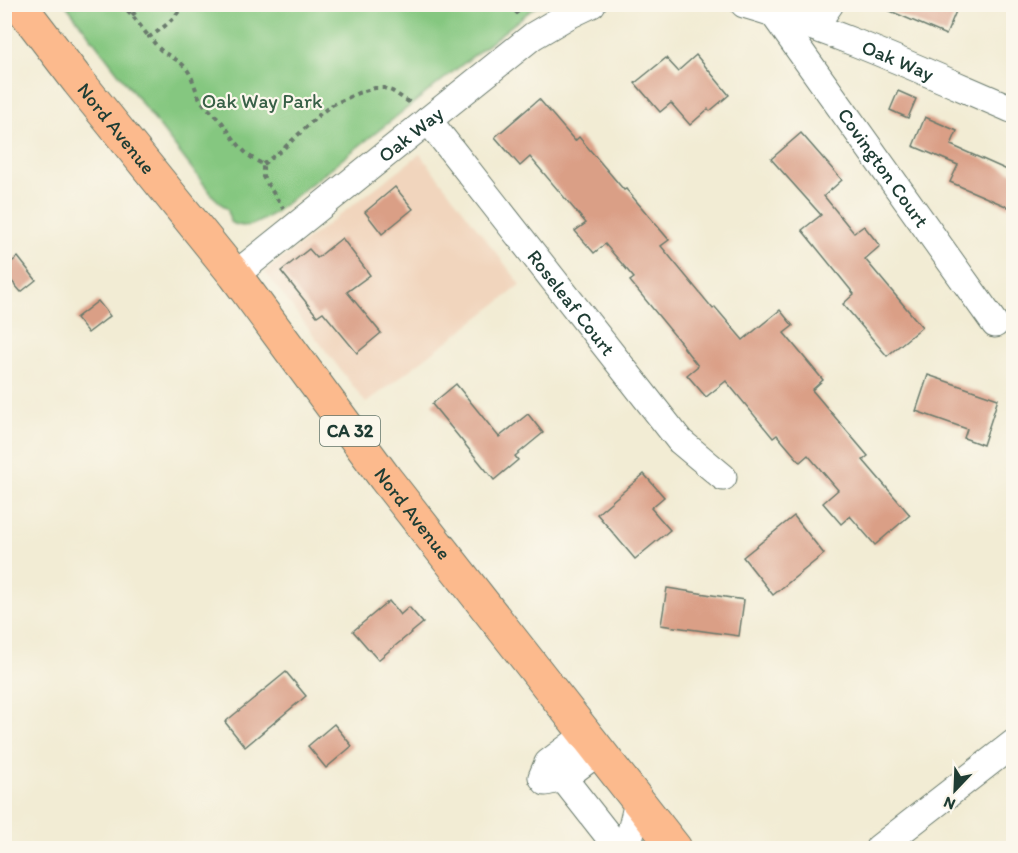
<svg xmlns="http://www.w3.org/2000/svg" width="1018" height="853" viewBox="0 0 1018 853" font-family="Itim,sans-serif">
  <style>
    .built { fill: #f1d5bd }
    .green { fill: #85c780; stroke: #52825a; stroke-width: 1.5 }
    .building { fill: #da9f86 }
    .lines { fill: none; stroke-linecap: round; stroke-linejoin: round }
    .minor-casing { stroke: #697a6c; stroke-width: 29 }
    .major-casing { stroke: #697a6c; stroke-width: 35 }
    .path { stroke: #697a6c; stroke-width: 4; stroke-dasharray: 4.5 4.5; stroke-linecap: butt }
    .minor { stroke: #fff; stroke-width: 27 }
    .major { stroke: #fcba8d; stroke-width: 33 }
    .labels { text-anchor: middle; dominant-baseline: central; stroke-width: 4.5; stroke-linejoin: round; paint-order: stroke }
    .shield { fill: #fbf7ec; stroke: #61756b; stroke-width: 1.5 }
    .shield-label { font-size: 18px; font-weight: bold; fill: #1f3d34 }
    .street-label { font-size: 20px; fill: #1f3d34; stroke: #fbf7ec }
    .park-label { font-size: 20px; fill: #386047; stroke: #fbf7ec }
  </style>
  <rect width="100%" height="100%" fill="#fbf7ec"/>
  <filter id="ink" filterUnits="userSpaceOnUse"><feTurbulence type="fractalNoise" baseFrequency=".0167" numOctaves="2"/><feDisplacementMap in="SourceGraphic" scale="12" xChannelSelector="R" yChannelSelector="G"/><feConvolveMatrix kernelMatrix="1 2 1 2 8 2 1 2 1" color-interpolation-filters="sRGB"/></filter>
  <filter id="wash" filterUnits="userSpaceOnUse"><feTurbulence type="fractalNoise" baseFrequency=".008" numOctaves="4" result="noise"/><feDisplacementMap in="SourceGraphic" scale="24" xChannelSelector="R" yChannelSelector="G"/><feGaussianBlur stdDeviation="1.35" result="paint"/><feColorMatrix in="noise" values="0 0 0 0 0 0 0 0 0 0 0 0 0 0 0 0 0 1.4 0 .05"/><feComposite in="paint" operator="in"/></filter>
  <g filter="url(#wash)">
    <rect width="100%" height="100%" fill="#f2ecd4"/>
    <polygon class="built" points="420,154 521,285 366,403 265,272"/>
    <path class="green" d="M 66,5 L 542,5 L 534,8 L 274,213 C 258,223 248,231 230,222 L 228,210 L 213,196 Z"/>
    <g id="blocks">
      <g class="building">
        <polygon points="874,4 959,4 946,35"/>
        <polygon points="696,55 729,95 710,111 708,109 690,125 671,103 660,112 635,83 666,58 678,71"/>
        <polygon points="898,91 916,99 908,118 890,110"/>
        <polygon points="539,99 575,141 579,137 624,190 626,189 669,240 661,246 713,309 715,307 743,340 780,310 793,326 784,333 823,380 812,390 868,456 863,460 910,515 875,545 850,516 841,524 823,503 838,490 808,455 800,462 777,435 773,438 726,381 706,397 687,375 698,366 684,348 685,348 630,281 634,278 605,244 594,253 575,231 586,223 530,157 520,166 495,137"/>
        <polygon points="925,117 957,131 951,145 1014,173 1014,194 1008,207 950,182 958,165 913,146"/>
        <polygon points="801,133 842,180 824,196 854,233 864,226 880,246 865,259 922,327 887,356 843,304 854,294 802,230 821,215 771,159"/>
        <polygon points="395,187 413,209 382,234 365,212"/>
        <polygon points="342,238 370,275 347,292 381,333 357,353 323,312 317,316 281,271 309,249 317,258"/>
        <polygon points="18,257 36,280 21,292 4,272 4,268"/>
        <polygon points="98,301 110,316 88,333 76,318"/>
        <polygon points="928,375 998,399 983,445 964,438 967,429 916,411"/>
        <polygon points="456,384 499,437 528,414 543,433 515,456 518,460 494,480 432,404"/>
        <polygon points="644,474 664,497 651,508 670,530 635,559 597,514"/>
        <polygon points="794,516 824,554 773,595 743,557"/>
        <polygon points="667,588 744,600 739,636 661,625"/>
        <polygon points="389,601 400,615 409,607 423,623 378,660 353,631"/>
        <polygon points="286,672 306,696 245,747 225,722"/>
        <polygon points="334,724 352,746 326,768 308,746"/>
      </g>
    </g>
  </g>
  <g filter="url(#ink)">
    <use href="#blocks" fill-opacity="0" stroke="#697a6c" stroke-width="1.5"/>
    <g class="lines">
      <g class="minor-casing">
        <g id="minor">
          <path id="s1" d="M 744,4 C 837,31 925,72 1014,110"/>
          <path id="s2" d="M 773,13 L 995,324"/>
          <polyline points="814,27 830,4"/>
          <path id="s3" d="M 428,120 L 680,441 L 723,477"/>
          <path id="s4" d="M 235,275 L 533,36 L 567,16 L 592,4"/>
          <polyline points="585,735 548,763 542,777 546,782 563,778 598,752"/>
          <polyline points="563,778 618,848"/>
          <polyline points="627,848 638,802"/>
          <polyline points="879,848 1014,743"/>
        </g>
      </g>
      <g class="major-casing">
        <g id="major">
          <path id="s5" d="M 19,4 L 78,81 L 235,275 L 385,478 L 675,848"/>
        </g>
      </g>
      <g class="path">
        <polyline points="121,4 132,15 149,37"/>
        <path d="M 184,4 C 174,19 164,28 149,37 C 154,42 157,47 162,51 C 170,57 179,60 185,67 C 193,76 194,87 199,97 C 204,107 214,113 221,121 C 234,138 243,156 263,164 L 263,177 L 283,208"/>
        <polyline points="509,4 518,14"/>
        <polyline points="132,15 138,10"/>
        <polyline points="263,164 282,150 321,113 332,105 358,93 375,88 384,88 392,91 412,104"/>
      </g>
      <use href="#minor" class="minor"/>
      <use href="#major" class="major"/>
    </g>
  </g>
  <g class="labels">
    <rect class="shield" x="320" y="416" width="60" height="30" rx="4.5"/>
    <g class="shield-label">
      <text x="350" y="431">CA 32</text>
    </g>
    <g class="street-label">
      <text stroke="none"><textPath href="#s1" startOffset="164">Oak Way</textPath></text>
      <text stroke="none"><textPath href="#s5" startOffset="158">Nord Avenue</textPath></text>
      <text stroke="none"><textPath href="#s4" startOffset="225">Oak Way</textPath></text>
      <text stroke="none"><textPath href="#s2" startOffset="190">Covington Court</textPath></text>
      <text stroke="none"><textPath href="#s3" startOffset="232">Roseleaf Court</textPath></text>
      <text stroke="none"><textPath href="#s5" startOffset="644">Nord Avenue</textPath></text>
    </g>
    <g class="park-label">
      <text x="262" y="101">Oak Way Park</text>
    </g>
  </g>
  <rect width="1018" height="853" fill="none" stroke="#fbf7ec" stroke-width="24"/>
  <g transform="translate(955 790) rotate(203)" stroke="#fbf7ec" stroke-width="4.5" paint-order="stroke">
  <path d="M0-4.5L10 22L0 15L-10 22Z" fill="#1f3d34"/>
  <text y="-9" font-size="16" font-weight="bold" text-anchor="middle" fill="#1f3d34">N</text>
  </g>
</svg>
